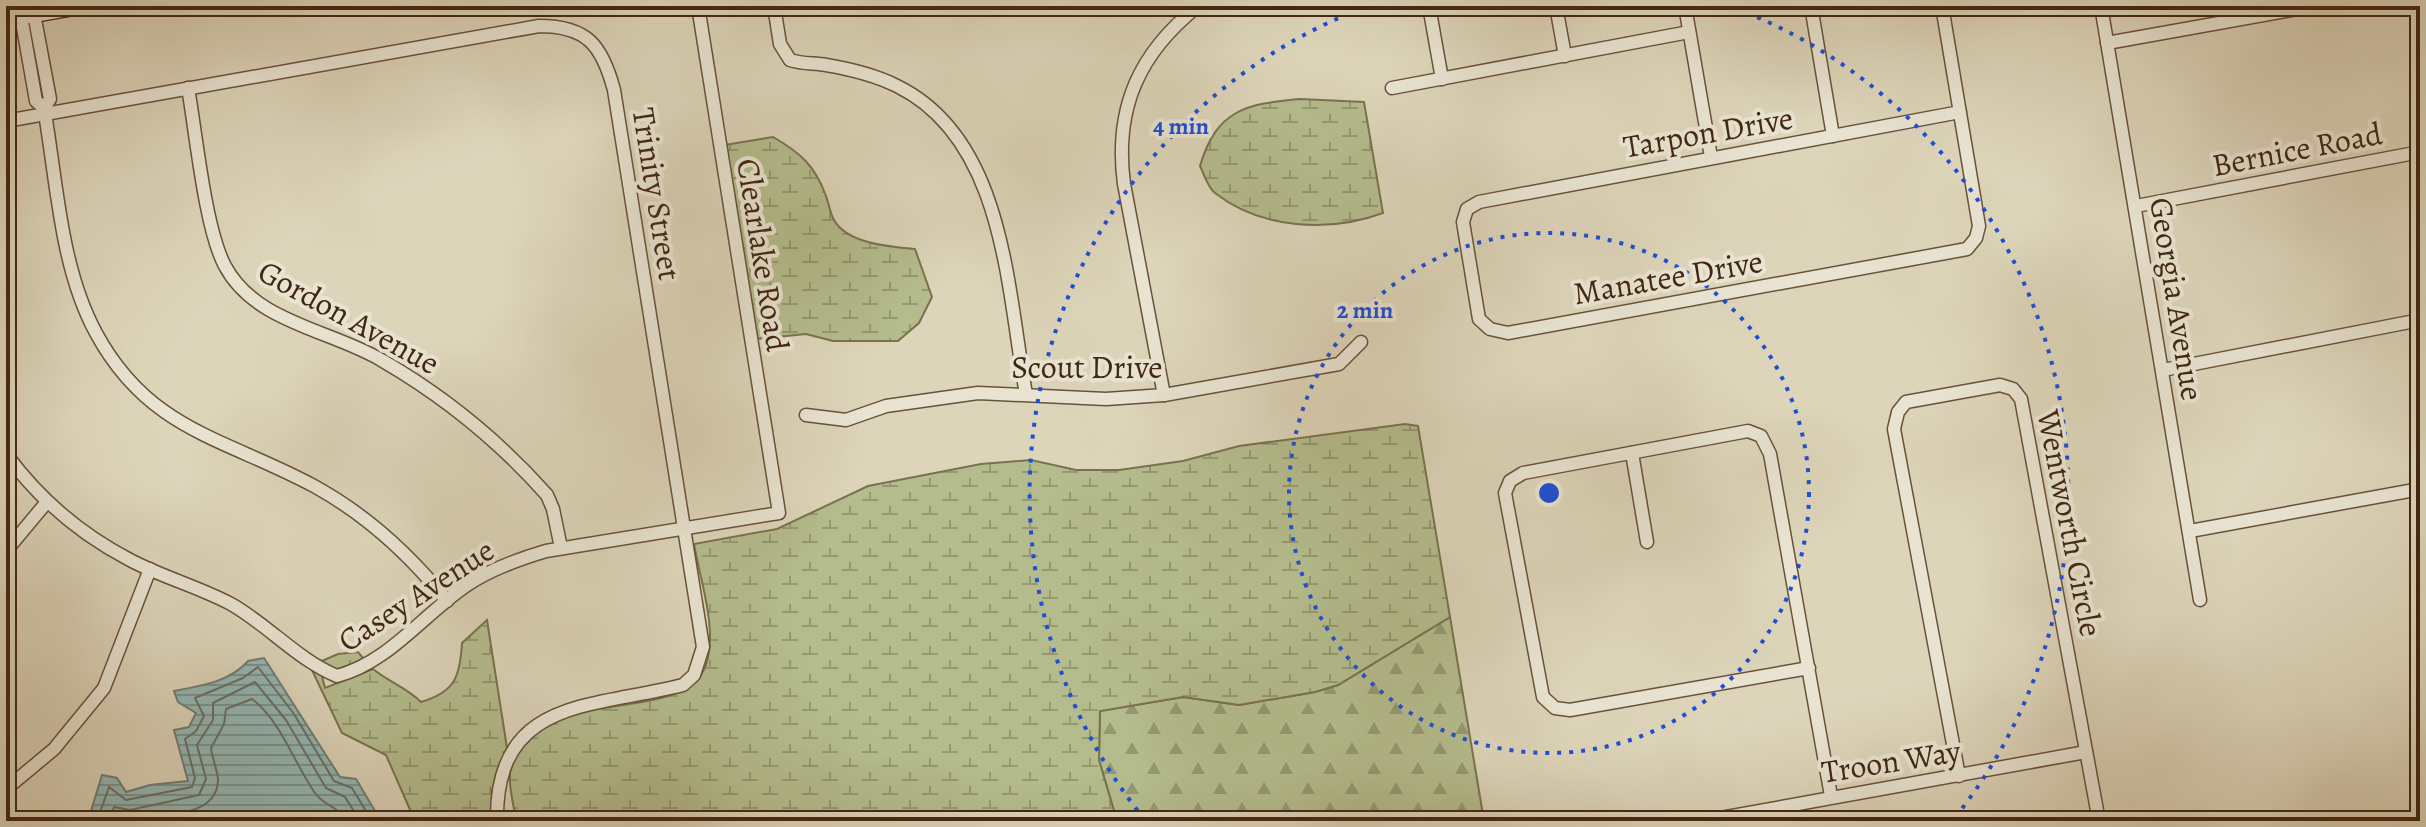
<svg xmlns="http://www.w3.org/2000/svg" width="2426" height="827" viewBox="0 0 2426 827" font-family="Alegreya,serif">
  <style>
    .forest { fill: url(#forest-firs); stroke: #7a724f; stroke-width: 2 }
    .wetland { fill: url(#wetland-marsh); stroke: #7a724f; stroke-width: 2 }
    .water { fill: url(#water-rules); stroke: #737e74; stroke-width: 2 }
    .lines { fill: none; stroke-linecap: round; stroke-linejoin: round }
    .shore { stroke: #6a7064; stroke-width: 2 }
    .street-casing { stroke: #68523b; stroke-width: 15 }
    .secondary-casing { stroke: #412711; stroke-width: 19 }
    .street { stroke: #e9e4d2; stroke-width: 12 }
    .secondary { stroke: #e9e4d2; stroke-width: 16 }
    .ring { fill: none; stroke: #1d4ed8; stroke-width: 4; stroke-dasharray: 4 8 }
    .labels { text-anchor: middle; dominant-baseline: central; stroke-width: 8; stroke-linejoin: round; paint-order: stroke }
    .street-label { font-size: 32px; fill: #412711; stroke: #e9e4d2 }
    .centre { fill: #1d4ed8; stroke: #e9e4d2; stroke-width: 4 }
    .ring-label { font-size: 24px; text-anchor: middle; font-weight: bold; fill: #1d4ed8; stroke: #e9e4d2; stroke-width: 8; stroke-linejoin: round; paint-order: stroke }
  </style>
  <defs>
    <pattern id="forest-firs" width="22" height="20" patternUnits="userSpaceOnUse" patternTransform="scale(2)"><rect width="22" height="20" fill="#b4bc8d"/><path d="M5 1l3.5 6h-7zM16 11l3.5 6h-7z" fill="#949972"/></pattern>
    <pattern id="wetland-marsh" width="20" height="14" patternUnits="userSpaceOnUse" patternTransform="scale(2)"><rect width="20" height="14" fill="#b4bc8d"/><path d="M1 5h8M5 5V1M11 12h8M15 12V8" fill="none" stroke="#949972"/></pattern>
    <pattern id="water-rules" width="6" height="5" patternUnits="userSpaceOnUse" patternTransform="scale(2)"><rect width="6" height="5" fill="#94b8b6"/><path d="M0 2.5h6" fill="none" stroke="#7a9693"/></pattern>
  </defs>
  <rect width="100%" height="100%" fill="#ddd5ba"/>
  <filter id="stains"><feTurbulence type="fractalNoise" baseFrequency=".0025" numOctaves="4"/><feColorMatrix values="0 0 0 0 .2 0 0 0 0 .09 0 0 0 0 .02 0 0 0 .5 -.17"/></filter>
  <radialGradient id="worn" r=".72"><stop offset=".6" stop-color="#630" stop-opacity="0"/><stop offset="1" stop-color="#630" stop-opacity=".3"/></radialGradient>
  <polygon class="forest" points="1450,617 1484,821 1117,821 1099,760 1100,711 1183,697 1239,705 1315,692 1338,685"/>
  <g class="wetland">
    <path d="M 1300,99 L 1364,102 L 1383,213 C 1329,233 1261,229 1215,193 C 1208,188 1204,174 1200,166 C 1217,109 1246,104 1300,99 Z"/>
    <path d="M 773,137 C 801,153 815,166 826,196 C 829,204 830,213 834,220 C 847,244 892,247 915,249 L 932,297 L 919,323 L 898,341 L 833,341 L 806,334 L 756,339 L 724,145 Z"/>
    <path d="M 1405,424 L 1418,426 L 1450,617 L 1338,685 L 1315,692 L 1239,705 L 1183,697 L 1100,711 L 1099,760 L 1117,821 L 516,821 C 514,806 507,781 511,767 C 537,678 683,730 706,665 C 718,630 700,580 694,544 L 777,529 L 868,486 L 981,464 L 1031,460 L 1076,470 L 1119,470 L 1183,461 L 1239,446 Z"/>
    <path d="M 487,620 L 507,748 L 492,790 L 491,821 L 415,821 L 386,755 L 342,733 L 310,666 L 338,654 L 358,652 L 364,659 L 322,676 L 325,688 L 373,669 C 389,682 407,688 421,702 C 455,692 460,677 462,643 Z"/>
  </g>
  <path class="water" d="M 264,658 L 340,777 L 356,779 L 381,821 L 88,821 L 102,775 L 117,778 L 126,792 L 150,785 L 188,781 L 174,730 L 189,727 L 196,713 L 178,702 L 174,691 C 200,686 230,682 248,661 Z"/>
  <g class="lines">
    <g class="shore">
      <polyline points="97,821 109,787 126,800 192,787 195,778 185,739 196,731 204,716 195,698 243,678 258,667 294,714 334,781 352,788 372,821"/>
      <polyline points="108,821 114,807 130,810 199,795 206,779 197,745 213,720 213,703 255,682 286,720 326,788 345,797 360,821"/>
      <path d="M 135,821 C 161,813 218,819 218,779 C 217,769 212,758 211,748 L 224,724 L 226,709 L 252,699 C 281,721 294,763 315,793 C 324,806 338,806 346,821"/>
    </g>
    <g class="street-casing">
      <g id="street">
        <path d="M 774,6 L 780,44 L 790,60 C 802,64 814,63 826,65 C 850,69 875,75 897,86 C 1005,139 1007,289 1026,394"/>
        <polyline points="1429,6 1442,79"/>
        <polyline points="1556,6 1565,56"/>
        <polyline points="1685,6 1711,157"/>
        <polyline points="1811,6 1833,136"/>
        <polyline points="1942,6 1979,226 1976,238 1967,249 1508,333 1490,329 1479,319 1463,222 1467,209 1479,202 1960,112"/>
        <polyline points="2101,6 2200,600"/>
        <polyline points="34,14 50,99 44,108"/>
        <path d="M 21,16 L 36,101 L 44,108 C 57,181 60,267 96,333 C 149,431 225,438 314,486 C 365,514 411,556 447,601"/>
        <polyline points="2107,43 2314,6"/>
        <path d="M 188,88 C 196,133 205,229 225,266 C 255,323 332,330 383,361 C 445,397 500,442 547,495 L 553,509 L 561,548"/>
        <polyline points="1392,88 1689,32"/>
        <path d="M 6,121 L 539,26 C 587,26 602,45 614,90 L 703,647 L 694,675 L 683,685 C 594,708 495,697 497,821"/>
        <polyline points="2136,206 2420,152"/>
        <polyline points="2163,370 2420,320"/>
        <path d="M 1164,395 L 1124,184 C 1114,108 1139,53 1198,6"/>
        <polyline points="806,415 846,420 886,406 978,393 1106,399 1164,395 1339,364 1361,342"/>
        <polyline points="1632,453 1647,542"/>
        <path d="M 6,454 C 39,499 80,534 130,560 C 162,577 199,587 231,604 C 268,625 298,660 337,676 C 388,663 424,614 467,585 C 491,569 519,559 546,551 L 779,513 L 698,6"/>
        <polyline points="2190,531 2420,489"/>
        <polyline points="6,551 46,503"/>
        <polyline points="1809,668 1570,710 1555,708 1543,697 1505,493 1510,481 1523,473 1748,431 1761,436 1770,454 1831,796"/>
        <polyline points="1959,776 1894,429 1898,412 1906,402 2000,385 2013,389 2021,399 2099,821"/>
        <polyline points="6,789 54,749 104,688 150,569"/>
        <polyline points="1704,821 2086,752"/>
      </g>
    </g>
    <g class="secondary-casing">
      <polyline id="secondary" points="6,19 79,6"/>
    </g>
    <use href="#street" class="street"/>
    <use href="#secondary" class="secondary"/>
  </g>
  <g class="ring">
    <circle cx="1549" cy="493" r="260"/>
    <path d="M1145 820A520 520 0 0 1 1363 8M1735 8A520 520 0 0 1 1953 820"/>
  </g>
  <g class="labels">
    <g class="street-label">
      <text transform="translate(1708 132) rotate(-10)">Tarpon Drive</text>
      <text transform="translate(2297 149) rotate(-11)">Bernice Road</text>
      <text transform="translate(657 194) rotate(81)">Trinity Street</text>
      <text transform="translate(763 255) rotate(81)">Clearlake Road</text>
      <text transform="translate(1668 277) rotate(-10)">Manatee Drive</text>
      <text transform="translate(2177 299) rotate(81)">Georgia Avenue</text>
      <text transform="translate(349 317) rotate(29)">Gordon Avenue</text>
      <text x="1087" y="367">Scout Drive</text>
      <text transform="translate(2070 523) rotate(79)">Wentworth Circle</text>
      <text transform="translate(416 595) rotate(-33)">Casey Avenue</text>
      <text transform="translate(1891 761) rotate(-9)">Troon Way</text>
    </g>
  </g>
  <circle cx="1549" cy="493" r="12" class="centre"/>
  <g class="ring-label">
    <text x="1181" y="134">4 min</text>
    <text x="1365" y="318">2 min</text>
  </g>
  <rect width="2426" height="827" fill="none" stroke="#ddd5ba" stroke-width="32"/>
  <rect x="8" y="8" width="2410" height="811" fill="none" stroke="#412711" stroke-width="4"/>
  <rect x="16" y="16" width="2394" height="795" fill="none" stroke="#412711" stroke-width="2"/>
  <rect width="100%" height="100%" filter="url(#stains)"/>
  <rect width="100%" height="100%" fill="url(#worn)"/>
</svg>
